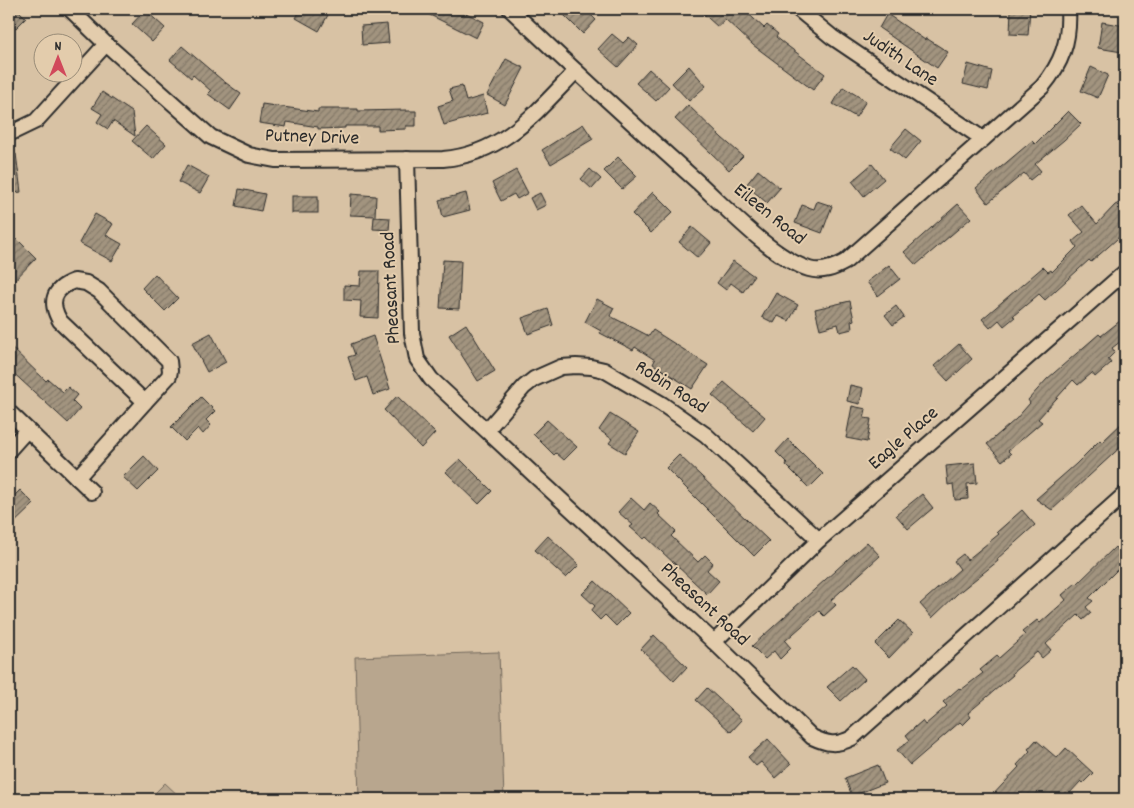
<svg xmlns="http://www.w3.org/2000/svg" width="1134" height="808" viewBox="0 0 1134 808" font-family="Dekko,sans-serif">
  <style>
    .pitch { fill: #b8a68e; stroke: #72685c }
    .building { fill: url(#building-hatch); stroke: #2b2b2b }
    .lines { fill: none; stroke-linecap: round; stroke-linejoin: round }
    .street-casing { stroke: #2b2b2b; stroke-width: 18 }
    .street { stroke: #e3ccac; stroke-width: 14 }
    .labels { text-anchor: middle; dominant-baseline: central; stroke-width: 4; stroke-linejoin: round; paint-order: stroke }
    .street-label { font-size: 20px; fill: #2b2b2b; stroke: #e3ccac }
  </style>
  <defs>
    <pattern id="building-hatch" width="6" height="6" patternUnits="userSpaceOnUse" patternTransform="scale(1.25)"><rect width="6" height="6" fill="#a2947f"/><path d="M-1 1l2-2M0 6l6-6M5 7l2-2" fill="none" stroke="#847968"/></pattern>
  </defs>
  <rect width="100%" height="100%" fill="#d8c2a4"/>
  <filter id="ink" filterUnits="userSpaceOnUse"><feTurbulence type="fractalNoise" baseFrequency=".02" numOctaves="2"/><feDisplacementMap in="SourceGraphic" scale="10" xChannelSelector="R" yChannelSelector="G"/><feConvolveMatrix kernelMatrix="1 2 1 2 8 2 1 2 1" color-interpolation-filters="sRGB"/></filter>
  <g filter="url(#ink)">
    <g class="pitch">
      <polygon points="499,652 504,799 359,799 355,657"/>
      <polygon points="165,783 182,799 149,799"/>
    </g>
    <g class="building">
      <polygon points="9,9 17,9 26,18 15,29 9,22"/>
      <polygon points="301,9 318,9 328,15 319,31 296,18"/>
      <polygon points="418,9 458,9 484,22 476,38"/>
      <polygon points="571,9 585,9 596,20 583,34 564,15"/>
      <polygon points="698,9 743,9 764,28 767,25 778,34 776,37 785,44 825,74 813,90 753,45 725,19 718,27"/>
      <polygon points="1011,9 1030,9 1028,35 1010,34"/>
      <polygon points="145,10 165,28 152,42 132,24"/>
      <polygon points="887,14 925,40 926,38 948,52 937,68 879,28"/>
      <polygon points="1102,22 1125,26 1122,52 1098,48"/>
      <polygon points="387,24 389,43 362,45 361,26"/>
      <polygon points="612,34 623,43 629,37 638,45 618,67 598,49"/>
      <polygon points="182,46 222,80 241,94 230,110 208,94 211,91 193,75 191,78 170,60"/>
      <polygon points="506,59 524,68 505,105 487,95"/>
      <polygon points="968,64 992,71 988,90 963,84"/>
      <polygon points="689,66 706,86 689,101 672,83"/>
      <polygon points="1091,67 1108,75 1098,98 1081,91"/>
      <polygon points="649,69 669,87 656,101 636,83"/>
      <polygon points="462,86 466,101 483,96 487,113 444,125 438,106 453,101 449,89"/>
      <polygon points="843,87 866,101 856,117 833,104"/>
      <polygon points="102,92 132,112 135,136 113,121 108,129 97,122 102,114 92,108"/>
      <polygon points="262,104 318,112 318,109 358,109 358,111 406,110 406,111 416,111 416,126 406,126 406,129 378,130 378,126 345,126 345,128 318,129 318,127 287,122 286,127 259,123"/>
      <polygon points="688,105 722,138 743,156 729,170 675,119"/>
      <polygon points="1068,111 1081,124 1064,140 1035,164 1041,171 1030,180 1024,173 988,203 976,188 1032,141 1035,144"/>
      <polygon points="583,124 593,139 551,164 542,150"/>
      <polygon points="146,126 166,144 153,159 132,141"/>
      <polygon points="906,129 921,141 905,160 890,148"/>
      <polygon points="16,154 21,192 9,194 9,155"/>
      <polygon points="618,157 637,176 622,189 604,171"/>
      <polygon points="872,164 884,179 864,196 852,181"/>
      <polygon points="187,165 209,177 200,193 178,182"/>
      <polygon points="590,169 601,179 592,189 581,179"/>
      <polygon points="516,170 528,193 517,199 514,194 501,201 492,183"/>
      <polygon points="758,170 780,188 767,203 746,185"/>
      <polygon points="239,189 265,194 261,211 236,206"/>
      <polygon points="653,192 673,212 651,233 632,214"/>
      <polygon points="466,193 470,210 443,217 439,200"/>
      <polygon points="540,193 546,205 536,210 530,198"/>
      <polygon points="351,194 376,196 375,216 350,215"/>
      <rect x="292" y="196" width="26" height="17"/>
      <polygon points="1125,200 1125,230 1117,239 1091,262 1089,260 1045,300 1039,294 1013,316 1015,317 1004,326 999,320 990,328 982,319 1043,267 1048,272 1051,270 1052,272 1077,247 1073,241 1084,232 1069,215 1081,205 1097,224 1115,205"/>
      <polygon points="817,201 832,206 822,233 795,223 802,205 814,209"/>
      <polygon points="958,204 971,218 916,265 904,252"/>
      <polygon points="95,214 113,224 106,235 122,244 112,261 79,243"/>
      <polygon points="374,217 390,218 389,230 373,229"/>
      <polygon points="692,227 711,243 698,258 679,242"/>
      <polygon points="17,239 36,258 9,286 9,246"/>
      <polygon points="443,260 461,261 459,309 440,308"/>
      <polygon points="733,261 754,276 743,292 731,283 726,290 717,283"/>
      <polygon points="889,265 900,279 878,296 867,282"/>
      <polygon points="361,271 379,271 378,318 360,317 361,301 344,300 344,285 360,286"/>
      <polygon points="155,274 178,298 165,311 142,288"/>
      <polygon points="776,293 798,305 789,321 778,316 774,323 762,317"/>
      <polygon points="597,299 614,308 610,316 649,336 653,330 708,365 692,389 653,364 655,360 635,347 633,350 600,333 601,331 585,322"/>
      <polygon points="850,301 854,320 851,321 852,329 840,332 838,324 820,329 815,309"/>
      <polygon points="896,306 904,317 893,325 885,315"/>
      <polygon points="548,309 553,325 528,334 522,318"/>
      <polygon points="1125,317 1125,338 1112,348 1115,352 1108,359 1111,363 1095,377 1092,373 1078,385 1073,380 1038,419 1042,422 1008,451 1011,454 1002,461 987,444 1016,419 1030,403 1028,400 1047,379 1099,334 1101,336"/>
      <polygon points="466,324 495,371 478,381 449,335"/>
      <polygon points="211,333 226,362 207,372 192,343"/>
      <polygon points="373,336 390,389 373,395 367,377 356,381 348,357 355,355 351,344"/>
      <polygon points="959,344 972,359 948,381 934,366"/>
      <polygon points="9,345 46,381 48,379 63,392 68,387 77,395 72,401 80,409 68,423 9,369"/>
      <polygon points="724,382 765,417 753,431 712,395"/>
      <polygon points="850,385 863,388 860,404 847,401"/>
      <polygon points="397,396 435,433 421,448 384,410"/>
      <polygon points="201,397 215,411 206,420 211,425 203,434 198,428 185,441 171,427"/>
      <polygon points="852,406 866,409 864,418 871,419 867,442 846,438"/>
      <polygon points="610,414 639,432 625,453 609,443 612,439 599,430"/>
      <polygon points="547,420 577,447 564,460 556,453 554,455 533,434"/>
      <polygon points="1125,420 1125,443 1052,510 1036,499 1076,464 1100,440 1102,442"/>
      <polygon points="788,439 823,474 809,488 786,465 787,463 776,452"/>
      <polygon points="679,455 769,541 754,556 666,468"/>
      <polygon points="144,456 158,471 138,491 123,477"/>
      <polygon points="460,459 492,491 479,504 446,472"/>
      <polygon points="975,463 977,483 967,484 968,499 955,500 953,484 948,485 946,466"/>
      <polygon points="20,490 34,504 9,528 9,501"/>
      <polygon points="922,494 933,508 908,529 896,515"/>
      <polygon points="631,498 644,510 650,503 660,512 658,514 676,531 671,536 698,562 705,555 713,563 707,570 719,581 707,594 646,537 644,539 630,527 633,525 618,512"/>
      <polygon points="1022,510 1035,525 997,559 998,561 957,594 932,618 920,604 960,569 954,561 963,554 967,560 999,534 997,532"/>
      <polygon points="548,536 579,565 566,578 535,550"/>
      <polygon points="867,542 880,556 831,600 836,605 824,616 819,611 785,641 791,648 780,659 774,651 765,659 752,646"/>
      <polygon points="1115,547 1125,558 1125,562 1089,598 1093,601 1086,607 1091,613 1083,620 1078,615 1046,644 1051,650 1042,658 1037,652 1012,673 1013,675 968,713 971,717 963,725 960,722 910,765 897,750 910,740 906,735 922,721 925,725 947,706 943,702 959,688 961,690 983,673 980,670 997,656 999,658 1025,635 1022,632 1037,620 1040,623 1066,600 1062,595 1076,583 1077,584"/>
      <polygon points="595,581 629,613 616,626 605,615 600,620 591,611 595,606 582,594"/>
      <polygon points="899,620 913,633 889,658 875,644"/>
      <polygon points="654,635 687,667 674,681 641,649"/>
      <polygon points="852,665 865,679 841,701 827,687"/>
      <polygon points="707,688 742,720 731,732 696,700"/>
      <polygon points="768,739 791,764 775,778 761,762 756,766 748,757"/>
      <polygon points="1036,740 1057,758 1066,748 1093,773 1083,783 1081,781 1068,795 1065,792 1059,799 989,799 1019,767 1017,765 1030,751 1028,749"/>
      <polygon points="878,765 885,783 852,796 845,778"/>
    </g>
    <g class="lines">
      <g class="street-casing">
        <g id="street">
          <path d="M 70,9 L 106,44 L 211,137 L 249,155 L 275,160 L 443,159 C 504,154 536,112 576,71"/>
          <path d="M 510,9 C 572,68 635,126 699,183 C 727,209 773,258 809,269 C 822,273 834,268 845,262 L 1042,87 C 1062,63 1070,41 1068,9"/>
          <polyline points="798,9 832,37 983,139"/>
          <polyline points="9,134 36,121 106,44"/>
          <path d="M 407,159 L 412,333 L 417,359 L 431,379 L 714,642 L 812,737 C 827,744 836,746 852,738 L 1125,494"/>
          <path d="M 74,281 L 86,283 L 99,291 L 169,361 L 170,371 L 169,376 L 145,402 L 60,321 C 49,302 53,289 74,281 Z"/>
          <polyline points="9,412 92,492"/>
          <polyline points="487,430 524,387 534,379 561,367 576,366 591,367 604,370 662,404 706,435 819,540"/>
          <polyline points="9,450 27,430"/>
          <polyline points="77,478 145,402"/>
          <polyline points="714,642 819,540 1125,272"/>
        </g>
      </g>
      <use href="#street" class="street"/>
    </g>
  </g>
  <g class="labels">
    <g class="street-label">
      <text transform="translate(900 59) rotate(34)">Judith Lane</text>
      <text transform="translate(312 138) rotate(2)">Putney Drive</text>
      <text transform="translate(769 215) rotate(39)">Eileen Road</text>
      <text transform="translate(392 288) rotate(-93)">Pheasant Road</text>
      <text transform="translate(671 388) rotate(33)">Robin Road</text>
      <text transform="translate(904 439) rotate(-41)">Eagle Place</text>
      <text transform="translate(704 605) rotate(43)">Pheasant Road</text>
    </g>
  </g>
  <rect width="1134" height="808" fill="none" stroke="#e3ccac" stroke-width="30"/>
  <rect x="15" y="15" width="1104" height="778" fill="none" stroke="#2b2b2b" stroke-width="2" filter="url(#ink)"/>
  <g transform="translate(58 58)"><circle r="24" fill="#e3ccac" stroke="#998c78"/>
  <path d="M0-4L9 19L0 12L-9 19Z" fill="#d1495b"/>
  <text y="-8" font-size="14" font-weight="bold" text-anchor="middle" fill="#2b2b2b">N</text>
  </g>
</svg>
